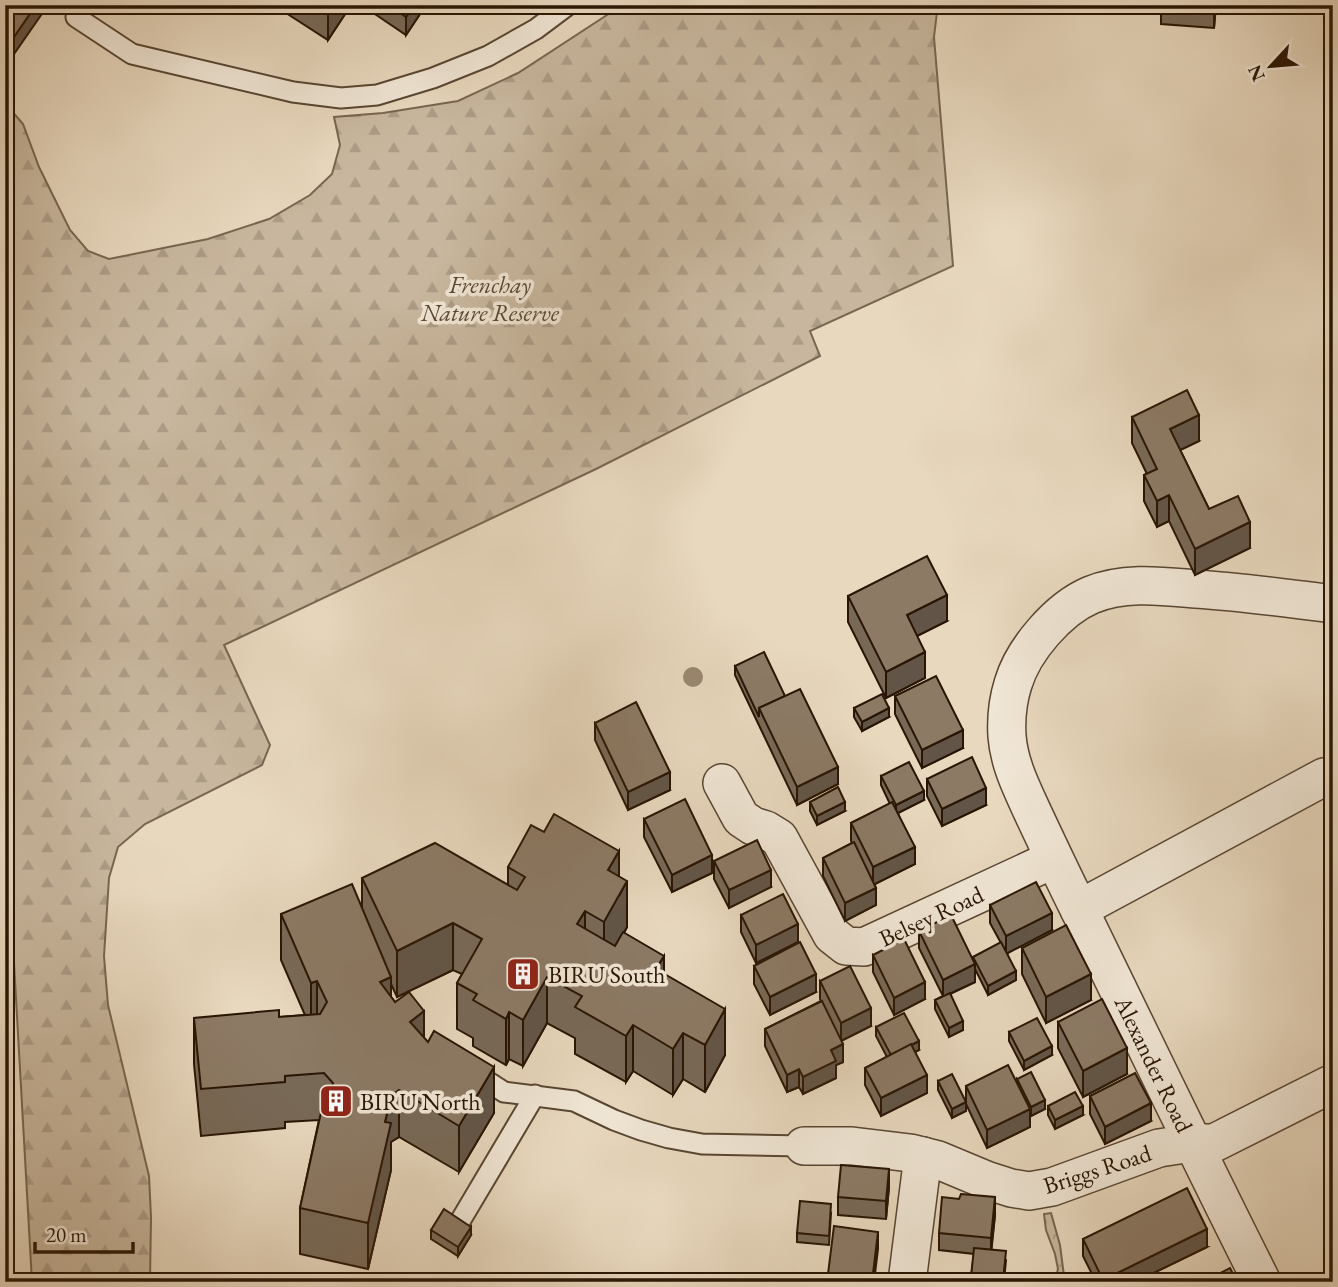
<svg xmlns="http://www.w3.org/2000/svg" width="1338" height="1287" viewBox="0 0 1338 1287" font-family="'EB Garamond',serif">
  <style>
    .forest { fill: url(#forest-firs); stroke: #786651; stroke-width: 2 }
    .park { fill: url(#park-crowns); stroke: #786651; stroke-width: 2 }
    .lines { fill: none; stroke-linecap: round; stroke-linejoin: round }
    .service-casing { stroke: #594632; stroke-width: 23 }
    .minor-casing { stroke: #594632; stroke-width: 40 }
    .service { stroke: #f0e6d5; stroke-width: 19 }
    .minor { stroke: #f0e6d5; stroke-width: 37 }
    .tree { fill: #998871 }
    .wall { fill: #786957; stroke: #291504; stroke-width: 2 }
    .shaded-wall { fill: #625547; stroke: #291504; stroke-width: 2 }
    .building { fill: #8c7a65; stroke: #291504; stroke-width: 2 }
    .labels { text-anchor: middle; dominant-baseline: central; stroke-width: 7; stroke-linejoin: round; paint-order: stroke }
    .park-label { font-size: 24px; font-style: italic; fill: #594632; stroke: #f0e6d5 }
    .street-label { font-size: 24px; fill: #291504; stroke: #f0e6d5 }
    .poi-label { font-size: 24px; fill: #291504; stroke: #f0e6d5; text-anchor: start }
  </style>
  <defs>
    <pattern id="forest-firs" width="22" height="20" patternUnits="userSpaceOnUse" patternTransform="scale(1.75)"><rect width="22" height="20" fill="#c8b79e"/><path d="M5 1l3.5 6h-7zM16 11l3.5 6h-7z" fill="#ac9c86"/></pattern>
    <pattern id="park-crowns" width="20" height="18" patternUnits="userSpaceOnUse" patternTransform="scale(1.75)"><rect width="20" height="18" fill="#c8b79e"/><path d="M2 6a3 3 0 1 1 6 0M12 15a3 3 0 1 1 6 0" fill="none" stroke="#ac9c86"/></pattern>
  </defs>
  <rect width="100%" height="100%" fill="#e8d8be"/>
  <filter id="stains"><feTurbulence type="fractalNoise" baseFrequency=".00286" numOctaves="4"/><feColorMatrix values="0 0 0 0 .2 0 0 0 0 .09 0 0 0 0 .02 0 0 0 .5 -.17"/></filter>
  <radialGradient id="worn" r=".72"><stop offset=".6" stop-color="#630" stop-opacity="0"/><stop offset="1" stop-color="#630" stop-opacity=".3"/></radialGradient>
  <polygon class="forest" points="617,5 916,5 937,12 934,37 953,266 810,331 820,356 596,469 224,645 270,745 262,765 145,824 118,847 109,878 104,956 108,1005 149,1176 151,1217 150,1282 32,1282 10,892 5,741 5,103 23,124 39,167 70,230 88,251 109,259 208,239 269,219 310,195 332,174 340,145 334,117 383,113 458,101 518,73 610,13"/>
  <polygon class="park" points="1051,1213 1060,1245 1064,1276 1067,1282 1055,1281 1058,1269 1055,1254 1046,1230 1044,1214"/>
  <g class="lines">
    <g class="service-casing">
      <g id="service">
        <polyline points="76,17 132,54 293,92 341,98 377,95 433,78 488,56 536,29 568,5"/>
        <polyline points="473,1072 504,1092 574,1101 614,1120 641,1130 669,1138 702,1144 804,1146"/>
        <polyline points="459,1223 535,1095"/>
      </g>
    </g>
    <g class="minor-casing">
      <g id="minor">
        <polyline points="722,783 741,818 753,826 766,830 779,838 832,935 846,946 864,947 1054,859"/>
        <polyline points="1079,909 1324,777 1333,775"/>
        <polyline points="804,1146 852,1146 910,1153 938,1160 986,1180 1011,1188 1029,1191 1052,1187 1159,1148 1192,1143 1214,1143 1333,1083"/>
        <polyline points="907,1282 923,1156"/>
        <path d="M 1262,1282 C 1199,1157 1139,1032 1078,907 C 1062,875 1047,843 1032,811 C 1021,787 1009,763 1007,736 C 1006,720 1008,700 1013,684 C 1023,650 1058,609 1091,595 C 1124,581 1162,586 1196,589 C 1242,592 1287,598 1333,604"/>
      </g>
    </g>
    <use href="#service" class="service"/>
    <use href="#minor" class="minor"/>
  </g>
  <circle class="tree" cx="693" cy="677" r="10"/>
  <g class="wall">
    <polygon points="286,5 351,5 328,40 286,13"/>
    <polygon points="369,5 426,5 406,35 369,10"/>
    <polygon points="1135,5 1216,5 1214,28 1161,24 1161,8"/>
    <polygon points="1132,417 1199,441 1180,450 1209,509 1250,548 1195,575 1169,521 1157,527 1144,501 1144,475 1147,474 1132,443"/>
    <polygon points="848,596 947,621 917,636 925,678 886,698 848,622"/>
    <polygon points="735,666 785,696 838,784 797,805 735,675"/>
    <polygon points="895,696 963,748 922,768 895,714"/>
    <polygon points="854,708 889,717 862,731 854,717"/>
    <polygon points="595,723 670,790 628,810 595,740"/>
    <polygon points="881,776 924,800 898,813 915,864 875,884 876,905 845,921 823,876 823,858 852,843 851,841 851,823 890,804 881,785"/>
    <polygon points="927,779 986,805 942,826 927,796"/>
    <polygon points="810,802 845,811 817,825 810,811"/>
    <polygon points="644,819 712,873 672,892 644,837"/>
    <polygon points="714,861 771,887 729,908 714,879"/>
    <polygon points="508,867 619,876 627,927 624,933 664,974 725,1055 705,1092 683,1079 673,1095 633,1071 626,1082 575,1054 575,1038 547,1023 523,1066 509,1059 506,1065 473,1046 473,1038 457,1029 457,983 462,974 453,970 397,997 391,984 391,997 424,1038 494,1113 459,1172 399,1137 391,1142 391,1170 368,1269 300,1254 300,1208 319,1120 285,1122 285,1128 201,1136 194,1064 194,1018 279,1017 305,1015 281,960 281,914 362,907 362,878 508,885"/>
    <polygon points="990,905 1052,930 1007,953 1016,980 988,995 975,969 975,982 950,994 963,1030 949,1037 935,1009 935,1000 943,996 919,948 919,931 973,960 973,957 1001,943 990,923"/>
    <polygon points="741,915 798,942 756,963 741,932"/>
    <polygon points="1022,948 1091,1000 1046,1023 1022,974"/>
    <polygon points="873,955 925,999 894,1015 873,972"/>
    <polygon points="754,966 816,992 770,1015 754,984"/>
    <polygon points="820,981 871,1026 841,1041 843,1062 836,1065 836,1078 803,1094 799,1087 787,1092 765,1046 765,1029 821,1001 820,999"/>
    <polygon points="1058,1022 1127,1074 1083,1097 1058,1048"/>
    <polygon points="876,1027 919,1050 915,1052 927,1093 881,1116 865,1085 865,1068 887,1057 876,1036"/>
    <polygon points="1009,1032 1052,1055 1024,1070 1009,1041"/>
    <polygon points="1017,1079 1045,1109 1031,1116 1030,1113 1030,1127 987,1148 966,1104 966,1111 952,1118 938,1090 938,1081 966,1102 966,1086 1017,1082"/>
    <polygon points="1090,1096 1151,1121 1105,1144 1090,1114"/>
    <polygon points="1048,1106 1083,1115 1055,1129 1048,1115"/>
    <polygon points="889,1187 886,1219 838,1215 838,1197"/>
    <polygon points="831,1213 829,1245 797,1242 797,1233"/>
    <polygon points="995,1215 991,1250 1006,1260 1004,1281 971,1277 974,1254 939,1250 939,1233"/>
    <polygon points="431,1230 471,1235 458,1256 431,1239"/>
    <polygon points="1083,1239 1207,1247 1135,1282 1096,1282 1083,1256"/>
  </g>
  <g class="shaded-wall">
    <polygon points="36,5 48,5 5,67 5,50"/>
    <polygon points="334,5 351,5 328,40 328,14"/>
    <polygon points="414,5 426,5 406,35 406,17"/>
    <polygon points="1214,5 1216,5 1214,28"/>
    <polygon points="1199,415 1199,441 1170,455 1170,429"/>
    <polygon points="1169,495 1169,521 1157,527 1157,501"/>
    <polygon points="1250,522 1250,548 1195,575 1195,549"/>
    <polygon points="947,595 947,621 907,641 907,615"/>
    <polygon points="925,652 925,678 886,698 886,672"/>
    <polygon points="889,708 889,717 862,731 862,722"/>
    <polygon points="963,730 963,748 922,768 922,750"/>
    <polygon points="838,767 838,784 797,805 797,787"/>
    <polygon points="670,772 670,790 628,810 628,792"/>
    <polygon points="986,788 986,805 942,826 942,809"/>
    <polygon points="924,791 924,800 896,814 896,805"/>
    <polygon points="845,802 845,811 817,825 817,816"/>
    <polygon points="915,847 915,864 873,885 873,867"/>
    <polygon points="619,851 619,896 627,881 627,927 604,968 604,922 608,870"/>
    <polygon points="712,855 712,873 672,892 672,875"/>
    <polygon points="771,870 771,887 729,908 729,890"/>
    <polygon points="876,888 876,905 845,921 845,903"/>
    <polygon points="585,911 585,957 577,924"/>
    <polygon points="1052,913 1052,930 1006,954 1006,936"/>
    <polygon points="453,923 453,970 397,997 397,951"/>
    <polygon points="798,924 798,942 756,963 756,945"/>
    <polygon points="664,956 664,1002 656,969"/>
    <polygon points="975,964 975,982 943,997 943,980"/>
    <polygon points="1016,971 1016,980 988,995 988,986"/>
    <polygon points="816,974 816,992 770,1015 770,997"/>
    <polygon points="1091,974 1091,1000 1046,1023 1046,997"/>
    <polygon points="391,977 391,1023 380,982"/>
    <polygon points="547,977 547,1023 523,1066 523,1020"/>
    <polygon points="317,981 317,1027 311,1030 311,983"/>
    <polygon points="925,982 925,999 894,1015 894,998"/>
    <polygon points="871,1008 871,1026 841,1041 841,1023"/>
    <polygon points="725,1009 725,1055 705,1092 705,1045"/>
    <polygon points="424,1011 424,1058 410,1022"/>
    <polygon points="509,1012 509,1059 506,1065 506,1019"/>
    <polygon points="963,1021 963,1030 949,1037 949,1028"/>
    <polygon points="633,1025 633,1071 626,1082 626,1036"/>
    <polygon points="683,1033 683,1079 673,1095 673,1049"/>
    <polygon points="919,1041 919,1050 891,1065 891,1056"/>
    <polygon points="843,1044 843,1062 836,1065 836,1078 803,1094 803,1077 831,1050"/>
    <polygon points="1052,1046 1052,1055 1024,1070 1024,1061"/>
    <polygon points="1127,1048 1127,1074 1083,1097 1083,1071"/>
    <polygon points="494,1067 494,1113 459,1172 459,1126"/>
    <polygon points="799,1069 799,1087 787,1092 787,1075"/>
    <polygon points="927,1075 927,1093 881,1116 881,1098"/>
    <polygon points="399,1090 399,1137 391,1142 391,1170 368,1269 368,1223 385,1122 391,1096"/>
    <polygon points="1045,1100 1045,1109 1031,1116 1031,1107"/>
    <polygon points="966,1102 966,1111 952,1118 952,1109"/>
    <polygon points="1151,1103 1151,1121 1105,1144 1105,1127"/>
    <polygon points="1083,1106 1083,1115 1055,1129 1055,1120"/>
    <polygon points="1030,1109 1030,1127 987,1148 987,1130"/>
    <polygon points="889,1169 889,1187 886,1219 886,1201"/>
    <polygon points="995,1197 995,1215 991,1255 991,1238"/>
    <polygon points="471,1227 471,1235 458,1256 458,1247"/>
    <polygon points="1207,1229 1207,1247 1135,1282 1103,1282 1103,1280"/>
    <polygon points="878,1232 878,1249 874,1282 872,1282"/>
  </g>
  <g class="building">
    <polygon points="5,5 36,5 5,50"/>
    <polygon points="314,5 334,5 328,14"/>
    <polygon points="389,5 414,5 406,17"/>
    <polygon points="1187,390 1199,415 1170,429 1209,509 1238,496 1250,522 1195,549 1169,495 1157,501 1144,475 1157,469 1132,417"/>
    <polygon points="927,556 947,595 907,615 925,652 886,672 848,596"/>
    <polygon points="764,652 785,696 759,708 759,717 735,666"/>
    <polygon points="936,676 963,730 922,750 895,696"/>
    <polygon points="800,689 838,767 797,787 759,708"/>
    <polygon points="882,694 889,708 862,722 854,708"/>
    <polygon points="636,702 670,772 628,792 595,723"/>
    <polygon points="972,757 986,788 942,809 927,779"/>
    <polygon points="909,762 924,791 896,805 881,776"/>
    <polygon points="838,787 845,802 817,816 810,802"/>
    <polygon points="685,799 712,855 672,875 644,819"/>
    <polygon points="892,802 915,847 873,867 851,823"/>
    <polygon points="554,814 619,851 608,870 627,881 604,922 585,911 577,924 615,946 623,932 664,956 656,969 725,1009 705,1045 683,1033 673,1049 633,1025 626,1036 575,1007 582,996 547,977 523,1020 509,1012 506,1019 473,1000 477,994 457,983 482,939 453,923 397,951 362,878 435,843 517,890 525,877 508,867 531,825 544,832"/>
    <polygon points="757,840 771,870 729,890 714,861"/>
    <polygon points="854,842 876,888 845,903 823,858"/>
    <polygon points="1036,882 1052,913 1006,936 990,905"/>
    <polygon points="352,884 391,977 380,982 395,1002 409,992 424,1011 410,1022 428,1042 434,1031 494,1067 459,1126 399,1090 391,1096 385,1122 391,1123 368,1223 300,1208 322,1108 327,1109 333,1083 324,1073 285,1076 285,1082 201,1089 194,1018 279,1010 279,1017 320,1014 327,1002 317,981 311,983 281,914"/>
    <polygon points="783,894 798,924 756,945 741,915"/>
    <polygon points="951,915 975,964 943,980 919,931"/>
    <polygon points="1066,925 1091,974 1046,997 1022,948"/>
    <polygon points="904,939 925,982 894,998 873,955"/>
    <polygon points="800,942 816,974 770,997 754,966"/>
    <polygon points="1001,942 1016,971 988,986 973,957"/>
    <polygon points="850,966 871,1008 841,1023 820,981"/>
    <polygon points="950,993 963,1021 949,1028 935,1000"/>
    <polygon points="1102,999 1127,1048 1083,1071 1058,1022"/>
    <polygon points="822,1001 843,1044 831,1050 836,1061 803,1077 799,1069 787,1075 765,1029"/>
    <polygon points="904,1013 919,1041 891,1055 876,1027"/>
    <polygon points="1037,1018 1052,1046 1024,1061 1009,1032"/>
    <polygon points="911,1044 927,1075 881,1098 865,1068"/>
    <polygon points="1008,1065 1030,1109 987,1130 966,1086"/>
    <polygon points="1031,1072 1045,1100 1031,1107 1017,1079"/>
    <polygon points="1135,1073 1151,1103 1105,1127 1090,1096"/>
    <polygon points="952,1074 966,1102 952,1109 938,1081"/>
    <polygon points="1075,1092 1083,1106 1055,1120 1048,1106"/>
    <polygon points="841,1165 889,1169 886,1201 838,1197"/>
    <polygon points="1187,1188 1207,1229 1103,1280 1083,1239"/>
    <polygon points="961,1194 995,1197 991,1238 939,1233 942,1197 959,1199"/>
    <polygon points="800,1201 831,1204 829,1236 797,1233"/>
    <polygon points="444,1209 471,1227 458,1247 431,1230"/>
    <polygon points="834,1226 878,1232 872,1282 827,1282"/>
    <polygon points="974,1248 1006,1251 1003,1281 971,1277"/>
    <polygon points="1230,1268 1237,1282 1203,1282"/>
    <polygon points="968,1277 1013,1282 968,1282"/>
  </g>
  <defs>
    <g id="building-square" transform="scale(1.75)"><rect x="-9" y="-9" width="18" height="18" rx="4" fill="#8f2418" stroke="#f0e6d5"/><path d="M-4-6H4V6H1V3H-1V6H-4ZM-2.5-4.3h1.7v1.8h-1.7ZM.8-4.3h1.7v1.8H.8ZM-2.5-1h1.7V.8h-1.7ZM.8-1h1.7V.8H.8Z" fill="#fff"/></g>
  </defs>
  <g fill-rule="evenodd">
    <use href="#building-square" x="523" y="974"/>
    <use href="#building-square" x="336" y="1101"/>
  </g>
  <g class="labels">
    <g class="park-label">
      <text x="490" y="284">Frenchay<tspan x="490" dy="28">Nature Reserve</tspan></text>
    </g>
    <g class="street-label">
      <text transform="translate(931 916) rotate(-25)">Belsey Road</text>
      <text transform="translate(1154 1064) rotate(64)">Alexander Road</text>
      <text transform="translate(1097 1169) rotate(-18)">Briggs Road</text>
    </g>
    <g class="poi-label">
      <text x="548" y="974">BIRU South</text>
      <text x="360" y="1101">BIRU North</text>
    </g>
  </g>
  <rect width="1338" height="1287" fill="none" stroke="#e8d8be" stroke-width="28"/>
  <rect x="7" y="7" width="1324" height="1273" fill="none" stroke="#291504" stroke-width="3.5"/>
  <rect x="14" y="14" width="1310" height="1259" fill="none" stroke="#291504" stroke-width="2"/>
  <g transform="translate(1271 66) rotate(244)" stroke="#f0e6d5" stroke-width="5" paint-order="stroke">
  <path d="M0-5L12 26L0 18L-12 26Z" fill="#291504"/>
  <text y="-10" font-size="19" font-weight="bold" text-anchor="middle" fill="#291504">N</text>
  </g>
  <path d="M35 1242v10h98v-10" fill="none" stroke="#291504" stroke-width="3.5"/>
  <text x="46" y="1242" font-size="21" fill="#291504" stroke="#f0e6d5" stroke-width="5" paint-order="stroke">20 m</text>
  <rect width="100%" height="100%" filter="url(#stains)"/>
  <rect width="100%" height="100%" fill="url(#worn)"/>
</svg>
